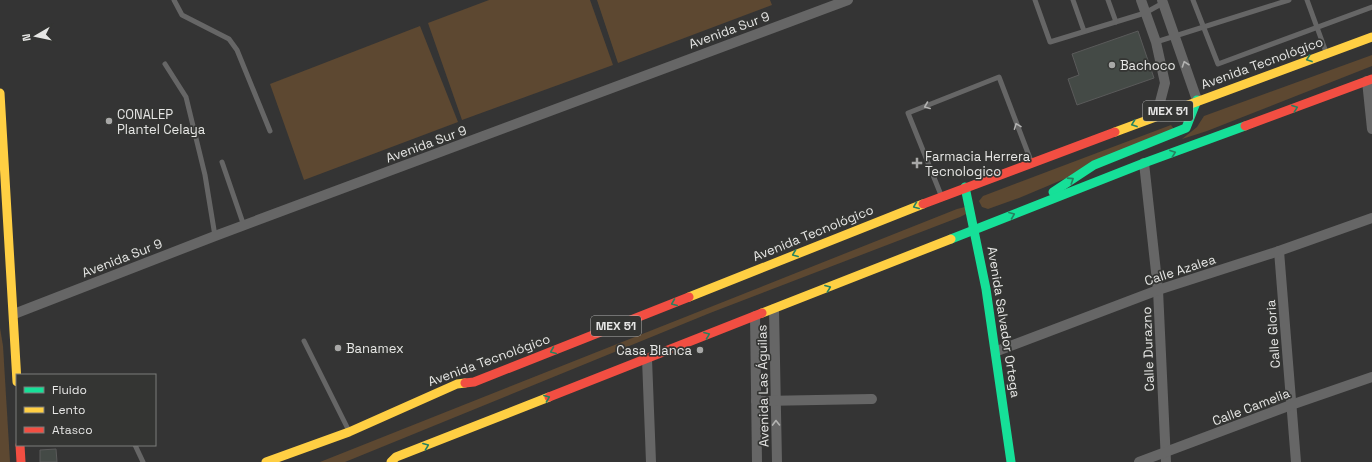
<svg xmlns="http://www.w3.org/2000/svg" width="1372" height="462" viewBox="0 0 1372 462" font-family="'Space Grotesk',sans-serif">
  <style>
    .park { fill: #5d4831 }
    .building { fill: #444a46; stroke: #5a5a5a }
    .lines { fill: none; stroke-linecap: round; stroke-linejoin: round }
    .lane { stroke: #666; stroke-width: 5 }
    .street { stroke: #666; stroke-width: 10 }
    .fast { stroke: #16e098; stroke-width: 9 }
    .slow { stroke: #ffcf43; stroke-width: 9 }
    .jam { stroke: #f24e42; stroke-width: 9 }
    .oneway { stroke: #268260 }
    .oneway2 { stroke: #b3b3b2 }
    .poi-dot { fill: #a8a8a7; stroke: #343533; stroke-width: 1.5 }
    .labels { text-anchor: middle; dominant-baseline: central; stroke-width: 3.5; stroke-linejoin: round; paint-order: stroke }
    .shield { fill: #343533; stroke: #b1b1b0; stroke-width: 1 }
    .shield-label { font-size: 12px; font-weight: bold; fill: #e6e6e5 }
    .street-label { font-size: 13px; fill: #e6e6e5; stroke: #343533 }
    .poi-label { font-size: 13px; fill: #e6e6e5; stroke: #343533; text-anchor: start }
  </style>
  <rect width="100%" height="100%" fill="#343434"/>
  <g class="park">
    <polygon points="489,0 590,0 613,65 462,120 428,23"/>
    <polygon points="597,0 770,0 772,5 618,63"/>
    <polygon points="420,26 458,122 304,180 270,84"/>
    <polygon points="1372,55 1372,66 1207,131 1182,139 1197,127 1204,116"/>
    <polygon points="1171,125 1176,132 1019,198 988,209 982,207 979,201 983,196"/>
    <polygon points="965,207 966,214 960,217 710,313 345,462 320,462 957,209"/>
    <polygon points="0,328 3,346 10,462 0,462"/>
  </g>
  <g class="building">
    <polygon points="1138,31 1154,78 1077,105 1068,79 1079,75 1072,54"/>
    <polygon points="56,449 57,462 40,462 40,450"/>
  </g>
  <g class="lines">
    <g class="lane">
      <polyline points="174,0 182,15 229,39 237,50 270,131"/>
      <polyline points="1035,0 1050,42 1145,13 1163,3"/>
      <polyline points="1073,0 1084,31"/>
      <polyline points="1108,0 1116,22"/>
      <polyline points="1193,0 1218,64 1372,7"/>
      <polyline points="1307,0 1326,52"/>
      <polyline points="1156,42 1289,0"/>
      <polyline points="165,64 186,97 205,175 215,236"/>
      <polyline points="222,162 244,226"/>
      <polyline points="941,195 908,113 999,77 1031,161"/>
      <polyline points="304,341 349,431"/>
      <polyline points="135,445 143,462"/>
    </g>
    <g class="street">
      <polyline points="1141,0 1156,42 1165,83 1159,106 1151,117"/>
      <polyline points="1162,0 1197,100"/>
      <polyline points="1367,81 1372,129"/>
      <polyline points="1144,163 1158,290 1166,462"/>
      <polyline points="1279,251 1296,462"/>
      <polyline points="774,309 777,462"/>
      <polyline points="14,314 215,236 848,0"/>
      <polyline points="755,316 757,462"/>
      <polyline points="997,351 1158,290 1279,251 1372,218"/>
      <polyline points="647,359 651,462"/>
      <polyline points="756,401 872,399"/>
      <polyline points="1139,462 1291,405 1372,377"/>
    </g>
    <g class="fast">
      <polyline points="965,187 986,289 1011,462"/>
      <polyline points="1053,192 1094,165 1186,128 1197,100"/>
      <polyline points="951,239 1144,163 1245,126"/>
    </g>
    <g class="slow">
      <polyline points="0,93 17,382"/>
      <polyline points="1115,132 1372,37"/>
      <polyline points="689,297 923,204"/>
      <polyline points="762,313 951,239"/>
      <polyline points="266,462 349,432 457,384 465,383"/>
      <polyline points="391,462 396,457 549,397"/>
    </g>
    <g class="jam">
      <polyline points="1245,126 1372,79"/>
      <polyline points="923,204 1115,132"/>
      <polyline points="465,383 474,382 689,297"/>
      <polyline points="549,397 762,313"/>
      <polyline points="20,445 21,462"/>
    </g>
  </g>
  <defs><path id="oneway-chevron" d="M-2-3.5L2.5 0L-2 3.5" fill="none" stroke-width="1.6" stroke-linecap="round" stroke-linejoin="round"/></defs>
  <g class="oneway">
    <use href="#oneway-chevron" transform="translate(1309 59) rotate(160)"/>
    <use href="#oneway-chevron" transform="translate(1295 108) rotate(-20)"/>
    <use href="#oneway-chevron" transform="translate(1134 124) rotate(160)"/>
    <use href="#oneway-chevron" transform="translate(1173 153) rotate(-20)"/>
    <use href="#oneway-chevron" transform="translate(1071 180) rotate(-33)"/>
    <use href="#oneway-chevron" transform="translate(916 206) rotate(158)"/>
    <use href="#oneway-chevron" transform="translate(1012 215) rotate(-22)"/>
    <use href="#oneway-chevron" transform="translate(795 254) rotate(158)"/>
    <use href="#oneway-chevron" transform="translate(828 288) rotate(-21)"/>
    <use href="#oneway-chevron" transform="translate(674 303) rotate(158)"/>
    <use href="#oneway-chevron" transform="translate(707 335) rotate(-21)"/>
    <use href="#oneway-chevron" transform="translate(553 351) rotate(158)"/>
    <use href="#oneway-chevron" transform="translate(547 398) rotate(-21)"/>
    <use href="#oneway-chevron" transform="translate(426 446) rotate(-21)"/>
  </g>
  <g class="oneway2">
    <use href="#oneway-chevron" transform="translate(1185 64) rotate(-109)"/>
    <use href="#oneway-chevron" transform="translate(927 106) rotate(158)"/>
    <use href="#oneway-chevron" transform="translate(1017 126) rotate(-111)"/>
    <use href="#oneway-chevron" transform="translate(776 423) rotate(-91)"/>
  </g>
  <g class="poi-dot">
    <circle cx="1112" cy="65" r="4"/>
    <circle cx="109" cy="121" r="4"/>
    <path d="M915 157h4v4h4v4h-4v4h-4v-4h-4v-4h4z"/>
    <circle cx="338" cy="348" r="4"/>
    <circle cx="700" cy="350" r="4"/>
  </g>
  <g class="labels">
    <g class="shield">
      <rect x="1143" y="101" width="50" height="20" rx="3"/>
      <rect x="591" y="316" width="50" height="20" rx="3"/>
    </g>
    <g class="shield-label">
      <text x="1168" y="111">MEX 51</text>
      <text x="616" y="326">MEX 51</text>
    </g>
    <g class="street-label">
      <text transform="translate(729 30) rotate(-20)">Avenida Sur 9</text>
      <text transform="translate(1262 63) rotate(-20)">Avenida Tecnológico</text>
      <text transform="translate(426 144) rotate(-20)">Avenida Sur 9</text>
      <text transform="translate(813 233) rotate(-22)">Avenida Tecnológico</text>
      <text transform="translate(122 258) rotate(-21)">Avenida Sur 9</text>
      <text transform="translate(1180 270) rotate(-18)">Calle Azalea</text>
      <text transform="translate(1004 322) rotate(81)">Avenida Salvador Ortega</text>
      <text transform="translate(1273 334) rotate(-94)">Calle Gloria</text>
      <text transform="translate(1148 349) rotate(-92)">Calle Durazno</text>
      <text transform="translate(489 360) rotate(-20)">Avenida Tecnológico</text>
      <text transform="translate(763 386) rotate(-91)">Avenida Las Águilas</text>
      <text transform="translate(1251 407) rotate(-21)">Calle Camelia</text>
    </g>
    <g class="poi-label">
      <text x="1120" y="65">Bachoco</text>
      <text x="117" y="114">CONALEP<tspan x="117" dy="15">Plantel Celaya</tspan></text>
      <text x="925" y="156">Farmacia Herrera<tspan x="925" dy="15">Tecnologico</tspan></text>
      <text x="346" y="348">Banamex</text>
      <text x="692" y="350" text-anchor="end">Casa Blanca</text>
    </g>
  </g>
  <rect x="16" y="374" width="140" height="72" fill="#343533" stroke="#7b7c7a"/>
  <rect x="24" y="387" width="20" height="6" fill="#16e098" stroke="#7b7c7a"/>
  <text x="52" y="394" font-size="12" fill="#e6e6e5">Fluido</text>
  <rect x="24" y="407" width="20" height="6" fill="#ffcf43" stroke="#7b7c7a"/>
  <text x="52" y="414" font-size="12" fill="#e6e6e5">Lento</text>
  <rect x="24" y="427" width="20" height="6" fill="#f24e42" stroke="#7b7c7a"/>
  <text x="52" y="434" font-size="12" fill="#e6e6e5">Atasco</text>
  <g transform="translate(36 36) rotate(261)" stroke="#343533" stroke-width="3" paint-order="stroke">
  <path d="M0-3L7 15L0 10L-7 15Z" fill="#e6e6e5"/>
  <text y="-6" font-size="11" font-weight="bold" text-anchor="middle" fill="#e6e6e5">N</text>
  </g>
</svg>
